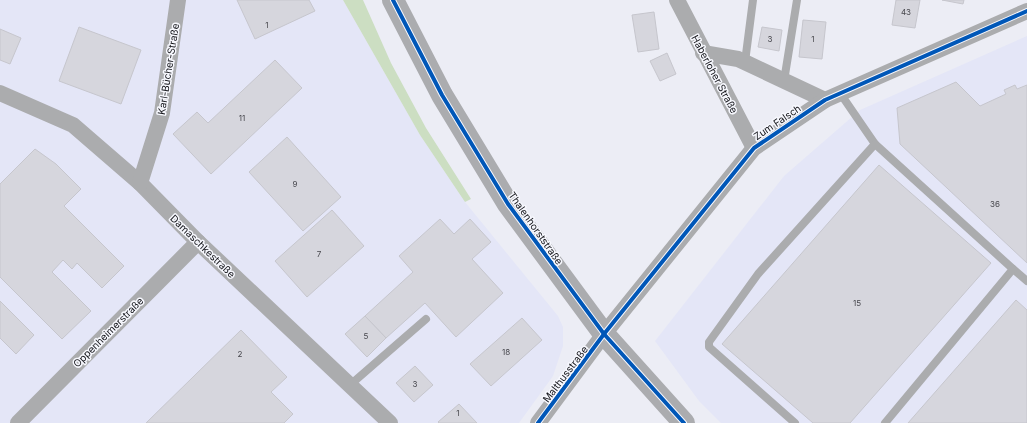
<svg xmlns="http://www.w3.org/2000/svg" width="1027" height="423" viewBox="0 0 1027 423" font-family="Inter,sans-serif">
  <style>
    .built { fill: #e4e6f7 }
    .green { fill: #ccdec2 }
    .building { fill: #d6d6dd; stroke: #c6c6cd }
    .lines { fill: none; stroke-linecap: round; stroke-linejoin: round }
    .service { stroke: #abacae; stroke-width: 8 }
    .minor { stroke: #abacae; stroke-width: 16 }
    .secondary { stroke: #abacaf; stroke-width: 22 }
    .cycleway-casing { stroke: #f7f8fe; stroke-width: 6 }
    .cycleway { stroke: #0057b8; stroke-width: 4 }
    .labels { text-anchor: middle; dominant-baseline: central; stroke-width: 3; stroke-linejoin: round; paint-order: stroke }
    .number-label { font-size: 8px; fill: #46464c }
    .street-label { font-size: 10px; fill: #14151a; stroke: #f7f8fe }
  </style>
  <rect width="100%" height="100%" fill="#ecedf5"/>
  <g class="built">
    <polygon points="0,0 343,0 420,135 465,202 558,316 563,327 563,346 553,376 519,423 0,423"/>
    <polygon points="1027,36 1027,423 721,423 699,401 655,341 784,176 860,110"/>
  </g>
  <polygon class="green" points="343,0 363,0 391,63 426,128 471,199 465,202 420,135"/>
  <g class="building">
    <polygon points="237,0 309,0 315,11 255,39"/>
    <polygon points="896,0 920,0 915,28 892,25"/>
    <polygon points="942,0 964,0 963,4"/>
    <polygon points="654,12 659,49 638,52 632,15"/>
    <polygon points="803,20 826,22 822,59 799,57"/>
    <polygon points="79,27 141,50 121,104 59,81"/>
    <polygon points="762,27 782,30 779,51 758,47"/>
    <polygon points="0,29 21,38 10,64 0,60"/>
    <polygon points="667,53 676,74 660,81 650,61"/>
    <polygon points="275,60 302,88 211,174 173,134 197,112 208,123"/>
    <polygon points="956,82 980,106 1006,94 1004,90 1015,85 1017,89 1027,85 1027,263 900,144 897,108"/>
    <polygon points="287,137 341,197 303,231 249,172"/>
    <polygon points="35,149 56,164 81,189 64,206 124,266 102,288 77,263 72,269 63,260 52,272 91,311 62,339 0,277 0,184"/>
    <polygon points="879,165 991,263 850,423 813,423 722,344"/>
    <polygon points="332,210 364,246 307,297 275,261"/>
    <polygon points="440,219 454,234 470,219 491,242 472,259 503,293 456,337 425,303 386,338 365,316 413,272 399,256"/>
    <polygon points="1016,300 1027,310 1027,423 908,423"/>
    <polygon points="0,301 34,335 16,354 0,338"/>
    <polygon points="365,316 386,338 367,357 345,334"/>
    <polygon points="522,318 542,340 491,386 470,364"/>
    <polygon points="241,330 287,377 271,392 293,414 284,423 146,423"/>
    <polygon points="415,366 433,385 414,402 396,383"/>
    <polygon points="459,404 477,423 439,423 438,422"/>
  </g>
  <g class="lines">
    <g class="service">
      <polyline points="745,62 753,0"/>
      <polyline points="784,81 797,0"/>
      <polyline points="840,93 875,144"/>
      <polyline points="1013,269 1027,281"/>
      <polyline points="350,385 426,319"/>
      <polyline points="795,423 718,355 709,347 709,342 758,274 875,144 1013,269 885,423"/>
    </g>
    <g class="minor">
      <polyline points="677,0 754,148"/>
      <polyline points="703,53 738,59 825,100"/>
      <polyline points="0,93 73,125 140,183 198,242 390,423"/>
      <polyline points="140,183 162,113 178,0"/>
      <polyline points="18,423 198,242"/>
      <polyline points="538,423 604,334 754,148 825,100 1027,11"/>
    </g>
    <polyline class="secondary" points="393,0 442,95 508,204 604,334 684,423"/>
    <g class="cycleway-casing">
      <g id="cycleway">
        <polyline points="393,0 442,95 508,204 604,334 684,423"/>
        <polyline points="538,423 604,334 754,148 825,100 1027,11"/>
      </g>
    </g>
    <use href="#cycleway" class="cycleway"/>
  </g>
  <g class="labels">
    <g class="number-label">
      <text x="906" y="12">43</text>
      <text x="267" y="25">1</text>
      <text x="770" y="39">3</text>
      <text x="813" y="39">1</text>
      <text x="242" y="118">11</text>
      <text x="295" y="184">9</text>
      <text x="995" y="204">36</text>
      <text x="319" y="254">7</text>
      <text x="857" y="303">15</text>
      <text x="366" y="336">5</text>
      <text x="506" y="352">18</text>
      <text x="240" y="354">2</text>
      <text x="415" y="384">3</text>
      <text x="458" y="413">1</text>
    </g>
    <g class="street-label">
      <text transform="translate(168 69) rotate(-81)">Karl-Bücher-Straße</text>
      <text transform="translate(715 74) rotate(62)">Haberloher Straße</text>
      <text transform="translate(777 122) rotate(-34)">Zum Falsch</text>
      <text transform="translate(536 228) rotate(55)">Thalenhorststraße</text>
      <text transform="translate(203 246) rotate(44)">Damaschkestraße</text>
      <text transform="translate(108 332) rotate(-45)">Oppenheimerstraße</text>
      <text transform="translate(565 374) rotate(-53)">Malthusstraße</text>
    </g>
  </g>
</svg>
